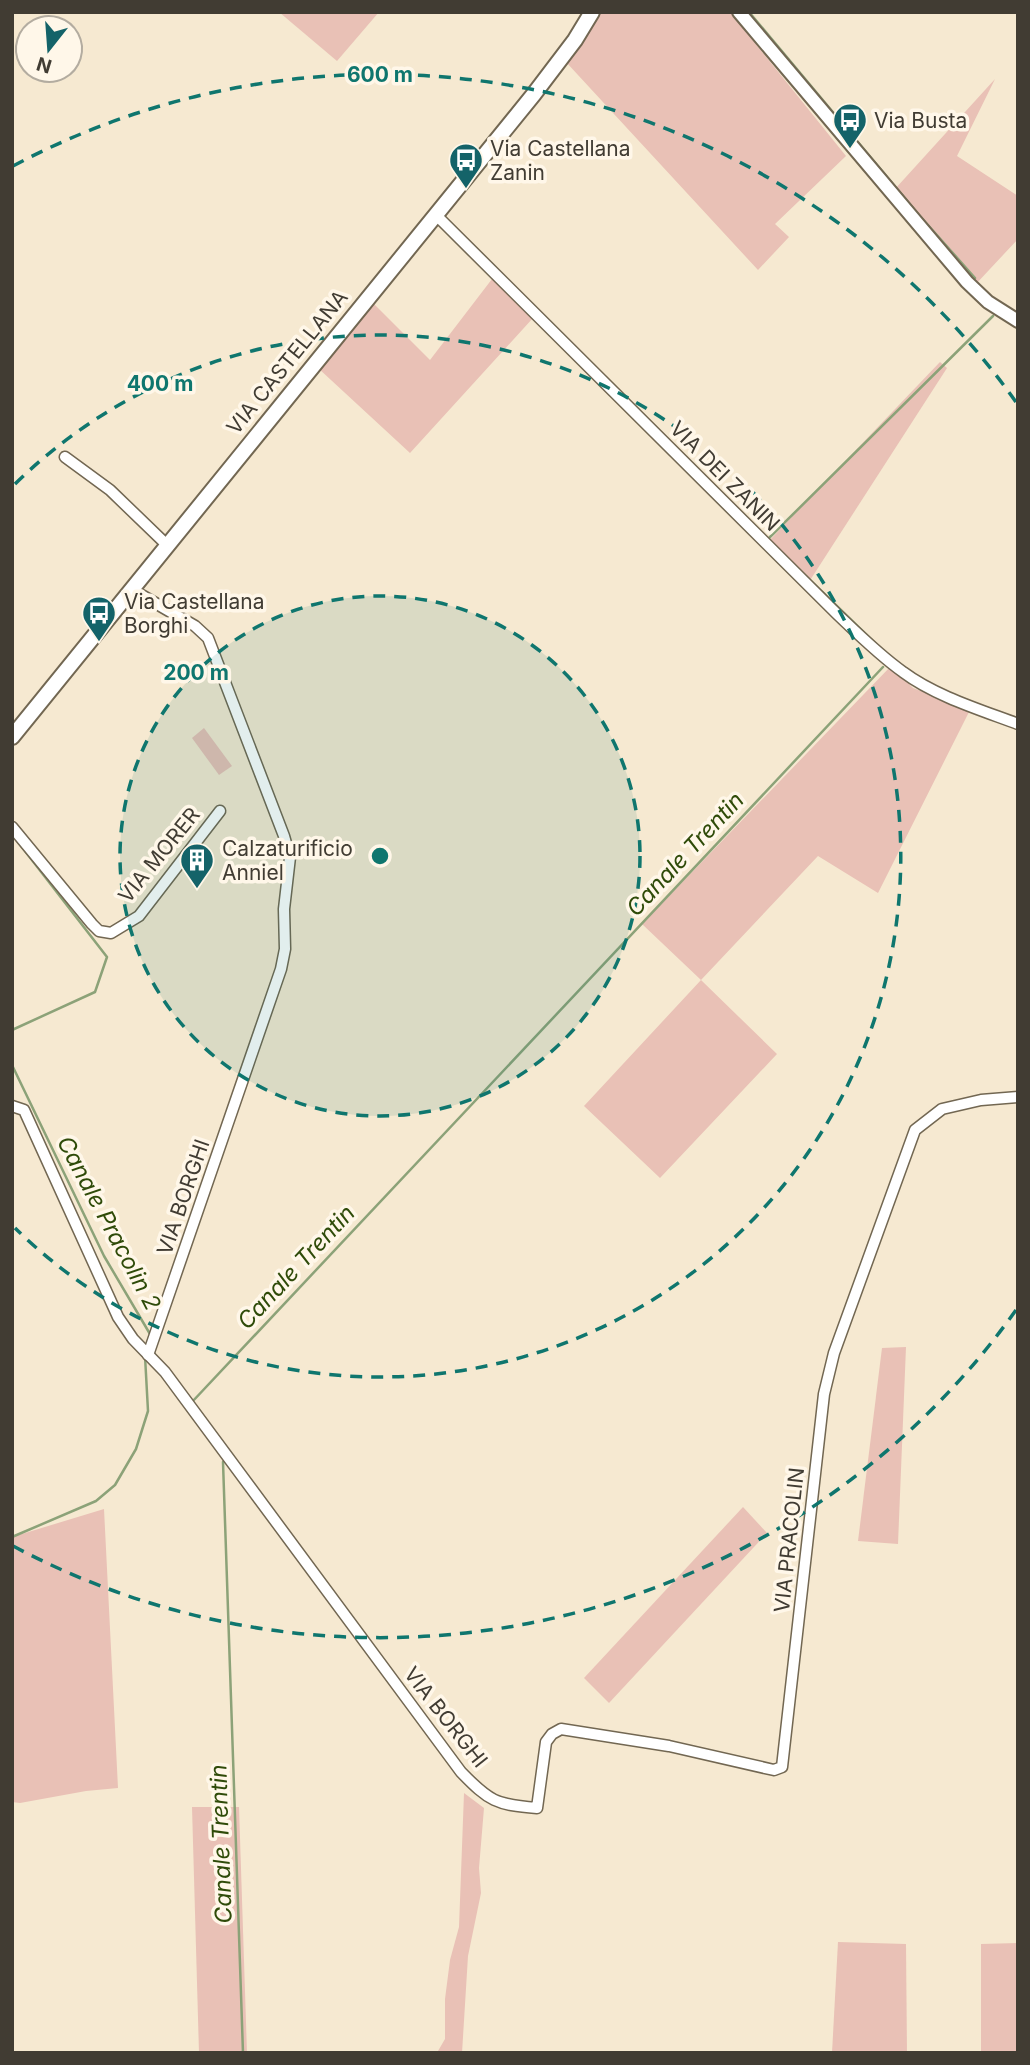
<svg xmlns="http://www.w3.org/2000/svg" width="1030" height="2065" viewBox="0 0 1030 2065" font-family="Inter,sans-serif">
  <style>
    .green { fill: #e9c1b6 }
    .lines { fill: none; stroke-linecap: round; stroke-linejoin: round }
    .stream { stroke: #8ca278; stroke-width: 2.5 }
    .minor-casing { stroke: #726752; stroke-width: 13 }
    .tertiary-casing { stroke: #726752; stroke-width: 16 }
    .secondary-casing { stroke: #726752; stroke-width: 18 }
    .minor { stroke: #fff; stroke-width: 10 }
    .tertiary { stroke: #fff; stroke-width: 12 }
    .secondary { stroke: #fff; stroke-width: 14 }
    .ring { fill: none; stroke: #0f766e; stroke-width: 3.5; stroke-dasharray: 12 9 }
    .labels { text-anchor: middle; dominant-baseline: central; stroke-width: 7; stroke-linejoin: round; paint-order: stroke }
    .poi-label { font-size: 21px; fill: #413c33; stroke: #fff7e9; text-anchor: start }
    .street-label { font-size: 21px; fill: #413c33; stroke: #fff7e9 }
    .water-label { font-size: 23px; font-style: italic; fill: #2f4b09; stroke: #fff7e9 }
    .centre { fill: #0f766e; stroke: #fff7e9; stroke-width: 3.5 }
    .ring-label { font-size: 21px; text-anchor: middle; font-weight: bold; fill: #0f766e; stroke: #fff7e9; stroke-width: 7; stroke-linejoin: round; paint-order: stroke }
  </style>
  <rect width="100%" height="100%" fill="#f6e9d1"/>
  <g class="green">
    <polygon points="279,12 379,12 337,61"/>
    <polygon points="601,12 730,12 846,156 775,224 789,237 758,270 566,62"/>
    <polygon points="995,79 957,156 1018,196 1018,239 975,285 895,189"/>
    <polygon points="492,279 533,318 410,453 318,368 372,302 430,360"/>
    <polygon points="940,362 947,368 807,585 766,544"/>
    <polygon points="891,666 913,688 970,710 878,893 818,856 701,980 777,1054 660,1178 584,1106 701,980 642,924"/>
    <polygon points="204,728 232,766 219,775 192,738"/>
    <polygon points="906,1347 898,1544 858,1541 882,1348"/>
    <polygon points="743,1507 767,1533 609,1703 584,1678"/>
    <polygon points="104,1509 118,1788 86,1791 20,1803 12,1802 12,1537"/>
    <polygon points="464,1793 484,1808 479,1868 481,1893 468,1956 462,2053 433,2053 438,2051 445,2039 445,1999 450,1960 459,1927"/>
    <polygon points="192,1807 239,1807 247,2053 199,2053"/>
    <polygon points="838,1942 906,1944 907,2053 832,2053"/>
    <polygon points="1018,1943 1018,2053 981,2053 981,1944"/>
  </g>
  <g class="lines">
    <g class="stream">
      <polyline points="749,12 919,215 975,278"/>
      <polyline points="768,539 993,316"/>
      <polyline points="778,549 876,644"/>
      <polyline points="12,1030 95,992 107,957 18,842"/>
      <polyline points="12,1065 104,1256 150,1334"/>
      <polyline points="192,1402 883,667"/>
      <polyline points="226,1459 223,1462 243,2053"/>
      <polyline points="12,1537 96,1501 115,1485 136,1449 148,1411 145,1356"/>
    </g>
    <g class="minor-casing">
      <g id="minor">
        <path d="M 435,214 L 837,614 C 858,634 879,655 903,672 C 935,696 981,710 1018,724"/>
        <polyline points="65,457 110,490 167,545"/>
        <polyline points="131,589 195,626 208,638 284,836 290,857 284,909 285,949 281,969 148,1355"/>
        <polyline points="12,827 92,924 99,931 111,933 139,916 220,811"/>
        <path d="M 12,1106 L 24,1110 L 118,1317 L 133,1339 L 165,1372 L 461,1772 C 489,1801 496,1805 537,1808 L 546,1742 L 552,1734 L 561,1729 L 669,1746 L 774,1770 L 782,1767 L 824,1394 L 834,1353 L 915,1130 L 942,1109 L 981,1100 L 1018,1097"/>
      </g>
    </g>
    <g class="tertiary-casing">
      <polyline id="tertiary" points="739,12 967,282 988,302 1018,321"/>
    </g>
    <g class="secondary-casing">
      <polyline id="secondary" points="12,737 534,94 575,40 592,12"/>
    </g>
    <use href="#minor" class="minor"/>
    <use href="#tertiary" class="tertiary"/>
    <use href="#secondary" class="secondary"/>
  </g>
  <circle cx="380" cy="856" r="260" fill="#0f766e" fill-opacity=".12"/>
  <g class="ring">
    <circle cx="380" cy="856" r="260"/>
    <path d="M15 484A521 521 0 1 1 15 1228"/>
    <path d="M1016 1310A781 781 0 0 1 13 1546M13 166A781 781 0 0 1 1016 402"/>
  </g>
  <defs>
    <g id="bus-pin" transform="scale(1.75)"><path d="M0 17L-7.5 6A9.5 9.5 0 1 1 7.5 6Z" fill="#146369" stroke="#fff7e9"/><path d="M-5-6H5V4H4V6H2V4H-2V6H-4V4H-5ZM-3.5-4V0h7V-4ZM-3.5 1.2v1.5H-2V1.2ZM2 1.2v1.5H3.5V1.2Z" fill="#fff"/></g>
    <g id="building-pin" transform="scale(1.75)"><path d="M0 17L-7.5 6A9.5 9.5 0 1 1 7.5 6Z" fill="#146369" stroke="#fff7e9"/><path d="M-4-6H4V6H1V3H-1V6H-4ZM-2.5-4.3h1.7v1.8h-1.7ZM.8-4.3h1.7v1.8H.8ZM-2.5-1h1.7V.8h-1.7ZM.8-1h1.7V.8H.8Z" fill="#fff"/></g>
  </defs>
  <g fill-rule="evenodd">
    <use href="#bus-pin" x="850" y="120"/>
    <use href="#bus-pin" x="466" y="160"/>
    <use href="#bus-pin" x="99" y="613"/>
    <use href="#building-pin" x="197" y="860"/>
  </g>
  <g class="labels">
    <g class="poi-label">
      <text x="874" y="120">Via Busta</text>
      <text x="490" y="148">Via Castellana<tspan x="490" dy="24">Zanin</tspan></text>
      <text x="124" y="601">Via Castellana<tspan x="124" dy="24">Borghi</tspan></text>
      <text x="222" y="848">Calzaturificio<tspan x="222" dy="24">Anniel</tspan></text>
    </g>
    <g class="street-label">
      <text transform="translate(287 362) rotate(-51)">VIA CASTELLANA</text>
      <text transform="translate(725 476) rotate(45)">VIA DEI ZANIN</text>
      <text transform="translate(159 855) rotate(-51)">VIA MORER</text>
      <text transform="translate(183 1197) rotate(-71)">VIA BORGHI</text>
      <text transform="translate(789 1540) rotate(-84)">VIA PRACOLIN</text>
      <text transform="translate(446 1717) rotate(52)">VIA BORGHI</text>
    </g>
    <g class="water-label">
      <text transform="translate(685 854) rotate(-47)">Canale Trentin</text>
      <text transform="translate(109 1223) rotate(62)">Canale Pracolin 2</text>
      <text transform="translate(296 1267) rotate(-47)">Canale Trentin</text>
      <text transform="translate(221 1844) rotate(-92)">Canale Trentin</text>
    </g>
  </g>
  <circle cx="380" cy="856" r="10" class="centre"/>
  <g class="ring-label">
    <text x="380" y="82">600 m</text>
    <text x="160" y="391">400 m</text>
    <text x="196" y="680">200 m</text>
  </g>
  <rect width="1030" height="2065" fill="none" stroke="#413c33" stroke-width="28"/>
  <g transform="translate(49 49) rotate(197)"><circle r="33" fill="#fff7e9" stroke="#b3aca0" stroke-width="2"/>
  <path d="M0-5L12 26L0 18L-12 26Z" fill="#146369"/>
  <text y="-10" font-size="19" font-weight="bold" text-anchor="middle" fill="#413c33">N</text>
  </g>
</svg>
